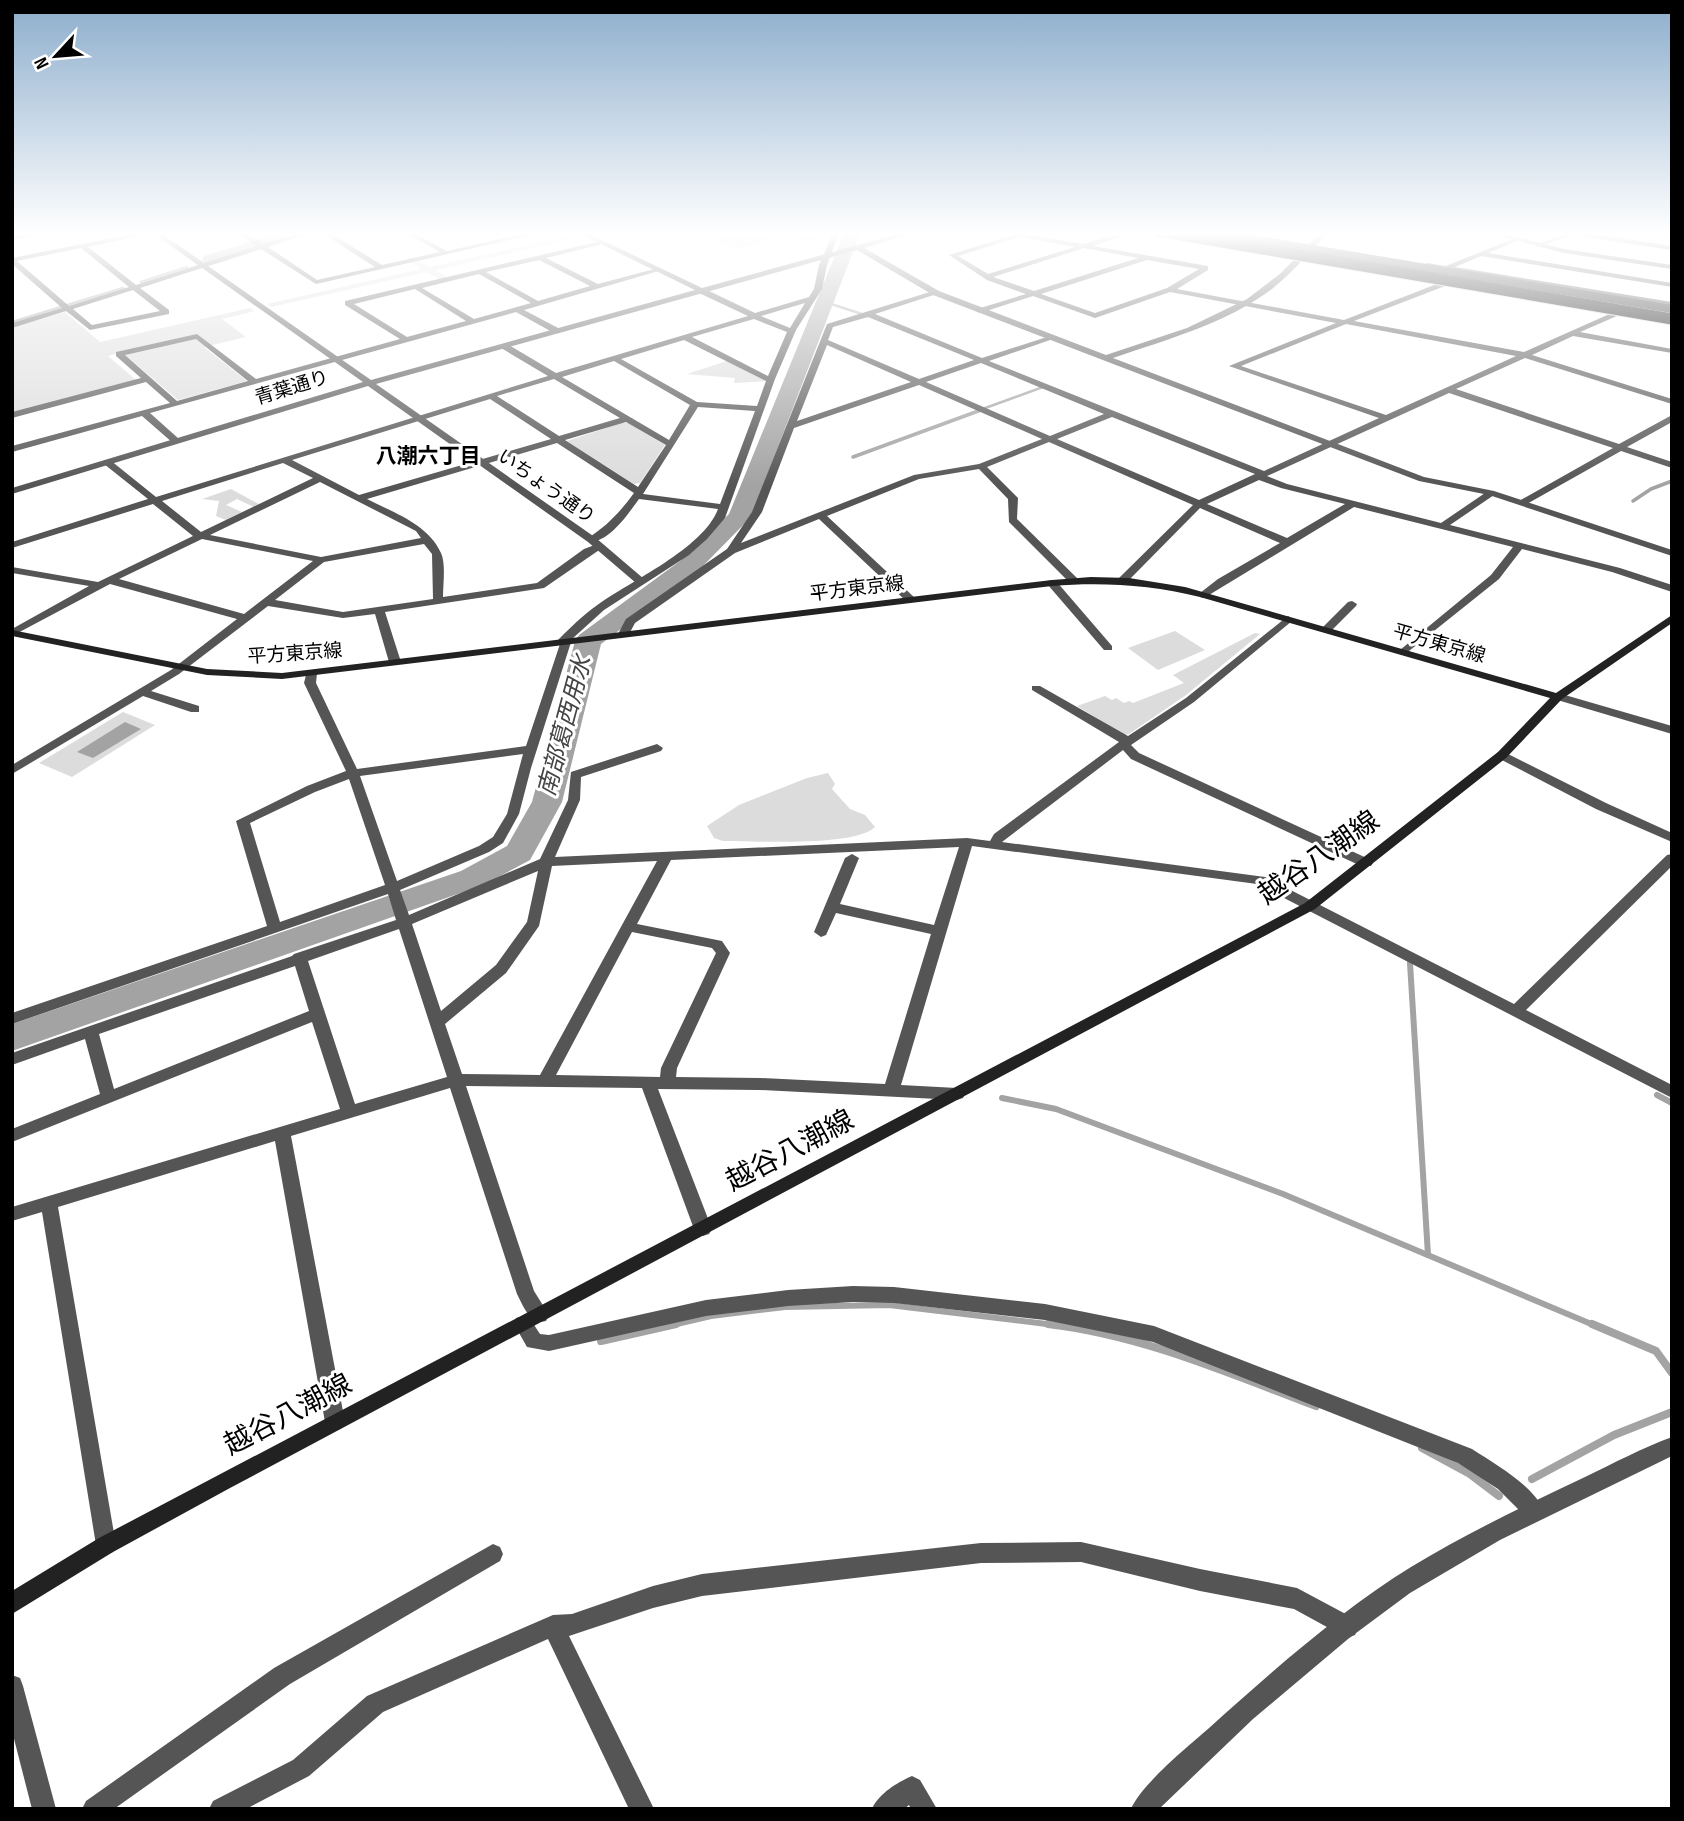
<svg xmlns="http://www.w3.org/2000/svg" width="1684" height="1821" viewBox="0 0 1684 1821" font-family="'Sofia Sans Condensed','Noto Sans JP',sans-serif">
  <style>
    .green { fill: #dcdcdc }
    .water { fill: #a3a3a3 }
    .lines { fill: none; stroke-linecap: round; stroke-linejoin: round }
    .stream-far3 { stroke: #a3a3a3; stroke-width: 2.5 }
    .stream-far2 { stroke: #a3a3a3; stroke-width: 3.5 }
    .stream-far1 { stroke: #a3a3a3; stroke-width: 6 }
    .stream { stroke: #a3a3a3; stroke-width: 8 }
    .river { fill: #a3a3a3; fill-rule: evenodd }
    .minor { fill: #555; fill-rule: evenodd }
    .tertiary { fill: #555; fill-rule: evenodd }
    .secondary { fill: #222; fill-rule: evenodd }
    .motorway-bridge-casing { stroke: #dbdbdb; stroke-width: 13; stroke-linecap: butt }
    .secondary-bridge { stroke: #222; stroke-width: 8 }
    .motorway-bridge { stroke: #000; stroke-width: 11 }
    .labels { text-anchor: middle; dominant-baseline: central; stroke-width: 6; stroke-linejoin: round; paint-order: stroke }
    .far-street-label { font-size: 19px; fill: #000; stroke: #fff }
    .far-neighbourhood-label { font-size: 21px; font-weight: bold; fill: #000; stroke: #fff }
    .water-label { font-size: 24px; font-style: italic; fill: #444; stroke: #fff }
    .near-street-label { font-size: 28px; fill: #000; stroke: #fff }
  </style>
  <rect width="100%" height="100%" fill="#fff"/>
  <g class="green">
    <polygon points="696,231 821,231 818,241 798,241 787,236 736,249"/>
    <polygon points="577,234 583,237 436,270 447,277 439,279 427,272 271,307 267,304 421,269 411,262 418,261 430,267"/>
    <polygon points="250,308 255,311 222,319 246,337 204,347 247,381 178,400 122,352 108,356 136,380 12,413 12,327 65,312 100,342"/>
    <polygon points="727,361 766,381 734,383 735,378 687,374"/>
    <polygon points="621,423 628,423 665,445 640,483 634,484 567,441"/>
    <polygon points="231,489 259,504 254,507 237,499 226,505 242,512 226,520 216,516 219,501 202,499"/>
    <polygon points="1175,631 1205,650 1158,670 1128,648"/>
    <polygon points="1255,633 1260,634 1186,695 1129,734 1124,735 1077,706 1105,696 1112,700 1116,698 1124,703 1129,701 1133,703 1184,683 1173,675"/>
    <polygon points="123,712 155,725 72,777 39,763"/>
    <path d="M 828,773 L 835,784 L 832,789 L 850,809 L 865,815 L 875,827 C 855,847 754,841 723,841 L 714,838 L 707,826 L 739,805 L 807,778 Z"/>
  </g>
  <polygon class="water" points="125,722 141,729 93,758 77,752"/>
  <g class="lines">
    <g class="stream-far3">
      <polyline points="852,234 876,235 881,231"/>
      <polyline points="141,282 187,267"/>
      <polyline points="825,302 868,316"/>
      <polyline points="12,322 123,288"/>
      <polyline points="977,411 1043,387"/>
    </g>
    <g class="stream-far2">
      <polyline points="853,457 981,410"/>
      <polyline points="1633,501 1651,489 1672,481"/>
    </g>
    <g class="stream-far1">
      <polyline points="1410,963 1428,1255"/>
      <polyline points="1657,1095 1672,1103"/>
      <polyline points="1002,1098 1056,1109 1283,1194 1596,1326"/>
      <polyline points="668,1326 711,1316 785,1307 889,1305 1063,1326"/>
    </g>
    <g class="stream">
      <path d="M 1048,1324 C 1142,1335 1228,1373 1316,1406"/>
      <polyline points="1592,1324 1656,1351 1672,1373"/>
      <polyline points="601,1341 676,1324"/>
      <polyline points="1422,1448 1470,1474 1499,1496"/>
      <polyline points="1532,1479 1614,1435 1672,1412"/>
    </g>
    <g class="river">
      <polygon points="285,231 310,231 308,234 216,264 204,264 202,260 204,256"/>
      <polygon points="845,231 861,231 751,517 698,571 601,644 562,802 530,860 483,885 12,1051 12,1024 461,871 507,846 532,802 575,641 579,635 680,561 729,514"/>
    </g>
    <g class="minor">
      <path d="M 147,231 L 162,231 L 88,247 L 136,285 L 257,246 L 235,231 L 243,231 L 263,244 L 304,231 L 315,231 L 268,247 L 317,280 L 375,267 L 319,231 L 327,231 L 382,265 L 440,252 L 402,231 L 411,231 L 447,251 L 536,231 L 549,231 L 316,284 L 261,249 L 140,288 L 169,310 L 169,314 L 90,330 L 66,311 L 12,328 L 12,323 L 62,308 L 12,264 L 12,258 ZM 81,248 L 129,287 L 69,306 L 17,261 ZM 133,290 L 160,311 L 92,325 L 73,309 Z"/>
      <path d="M 834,231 L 840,231 L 827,265 L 822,289 L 796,330 L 775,379 L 725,518 L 707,539 L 689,555 L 604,610 L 572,639 L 531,768 L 519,814 L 503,843 L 489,852 L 400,890 L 409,915 L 540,859 L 568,800 L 571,772 L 657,744 L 663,748 L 661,751 L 581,777 L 580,800 L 555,857 L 967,838 L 990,841 L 994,834 L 1119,742 L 1032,690 L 1032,686 L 1040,686 L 1128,736 L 1186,698 L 1288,616 L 1293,619 L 1292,621 L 1194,702 L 1131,745 L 1139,753 L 1371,860 L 1373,863 L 1371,866 L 1361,866 L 1131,759 L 1123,750 L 1002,842 L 1265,877 L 1514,1004 L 1667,855 L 1672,854 L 1672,866 L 1526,1010 L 1672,1085 L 1672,1098 L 1257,884 L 972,846 L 901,1085 L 957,1088 L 963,1090 L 965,1094 L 963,1098 L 957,1100 L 760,1090 L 658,1089 L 712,1229 L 709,1234 L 703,1236 L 697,1234 L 694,1229 L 642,1088 L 466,1086 L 534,1291 L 549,1315 L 546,1321 C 531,1326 523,1306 517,1294 L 450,1088 L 291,1136 L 345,1422 L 342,1428 L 335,1431 L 328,1428 L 325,1422 L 275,1141 L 58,1207 L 116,1545 L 113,1552 L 106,1555 L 99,1552 L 96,1545 L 42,1212 L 12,1221 L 12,1207 L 340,1109 L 312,1022 L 12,1142 L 12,1129 L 100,1094 L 85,1039 L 12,1065 L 12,1053 L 292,956 L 294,954 L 396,920 L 388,894 L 12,1024 L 12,1013 L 267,926 L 236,821 L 307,786 L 346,771 L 304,683 L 307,671 L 311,670 L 317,673 L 316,683 L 357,769 L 526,746 L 560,644 L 557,641 L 559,639 C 571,627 582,616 596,606 C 630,581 703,549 718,509 L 639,499 C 628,514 609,543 588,542 L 588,538 C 607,526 621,511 634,493 L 557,443 L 367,499 C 394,513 428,524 441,553 C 446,564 443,584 443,597 L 537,583 L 584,549 L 600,543 L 605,546 L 544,588 L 385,612 L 401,662 L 395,665 L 389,662 L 375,614 L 343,618 L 268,606 L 179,674 L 151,691 L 199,706 L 199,712 L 191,712 L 143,696 L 12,774 L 12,765 L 171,670 L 237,619 L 110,584 L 12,636 L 12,629 L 89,586 L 12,573 L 12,567 L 98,582 L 193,536 L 153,504 L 12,548 L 12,542 L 148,499 L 104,464 L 104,460 L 110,460 L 156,497 L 548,376 L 501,348 L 501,344 L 507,344 L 556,373 L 748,316 L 699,293 L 699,289 L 705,289 L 755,313 L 809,297 L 814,289 L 819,265 ZM 805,303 L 790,328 L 761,316 ZM 754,319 L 787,332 L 768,376 L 692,337 ZM 684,340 L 766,381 L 757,406 L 697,402 L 621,359 ZM 614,361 L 690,405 L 669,440 L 562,377 ZM 554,379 L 620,418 L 559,436 L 497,396 ZM 490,399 L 551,439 L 359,495 L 292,460 ZM 698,407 L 755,411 L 720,504 L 643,494 ZM 626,422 L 666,445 L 638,487 L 565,440 ZM 283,463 L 313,478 L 201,532 L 162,501 ZM 320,482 L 416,531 L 421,538 L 321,557 L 210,535 ZM 202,539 L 313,561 L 244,614 L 119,579 ZM 424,544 L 432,554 L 433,599 L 343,612 L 275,600 L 324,562 ZM 523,754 L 507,814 L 493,837 L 479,846 L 397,881 L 360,776 ZM 349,779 L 385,885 L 280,922 L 250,823 L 315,792 ZM 959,847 L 934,925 L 840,904 L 859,858 L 852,854 L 845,858 L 814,932 L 821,937 L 826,935 L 836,913 L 931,934 L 885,1084 L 760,1078 L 676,1077 L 677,1068 L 730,953 L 722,941 L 637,924 L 671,860 ZM 657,861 L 540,1075 L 462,1074 L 445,1024 L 506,973 L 539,926 L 552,866 ZM 538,871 L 527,922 L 496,965 L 441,1011 L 412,924 ZM 399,929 L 447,1077 L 355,1104 L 308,961 ZM 632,932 L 712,948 L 716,953 L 661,1068 L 660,1077 L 556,1075 ZM 295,966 L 309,1011 L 114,1089 L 99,1034 Z"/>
      <path d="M 1126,231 L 1137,231 L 1093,246 L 1208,266 L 1208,270 L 1177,289 L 1344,320 L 1442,282 L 1445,286 L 1354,321 L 1524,352 L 1614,312 L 1618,314 L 1617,316 L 1580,332 L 1672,349 L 1672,353 L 1573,336 L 1532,355 L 1672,399 L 1672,404 L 1525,358 L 1456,389 L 1619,444 L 1672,415 L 1672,422 L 1627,447 L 1672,462 L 1672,468 L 1621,451 L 1525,505 L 1519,505 L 1519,501 L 1613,448 L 1449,393 L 1267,476 L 1287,484 L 1441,523 L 1488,491 L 1494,491 L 1494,495 L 1450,525 L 1620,568 L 1672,585 L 1672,592 L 1612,572 L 1522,549 L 1499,579 L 1404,655 L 1400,654 L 1400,650 L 1491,575 L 1513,547 L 1354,507 L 1204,598 L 1200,597 L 1200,593 L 1218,579 L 1280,543 L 1200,508 L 1127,582 L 1119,582 L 1119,578 L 1193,505 L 1049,442 L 987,467 L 1018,498 L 1017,519 L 1077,578 L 1077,582 L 1069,582 L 1009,522 L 1008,499 L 979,469 L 919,479 L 827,516 L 915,598 L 915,602 L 907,602 L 819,519 L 735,553 L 635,623 L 628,636 L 620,636 L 618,634 L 626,619 L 727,549 L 752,512 L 827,324 L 933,291 L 940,293 L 875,314 L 982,358 L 1053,335 L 1053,339 L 989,361 L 1264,471 L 1379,418 L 1229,366 L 1336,323 L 1170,292 L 1095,318 L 1033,296 L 980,313 L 976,311 L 977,309 L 1026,294 L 987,280 L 949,255 L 1020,233 L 1083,244 ZM 1020,237 L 1075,247 L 988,274 L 958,256 ZM 1084,248 L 1138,258 L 1034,291 L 993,277 ZM 1147,260 L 1199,269 L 1167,288 L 1095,313 L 1041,294 ZM 868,317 L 974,360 L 919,379 L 828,340 L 833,327 ZM 1346,324 L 1516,356 L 1386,415 L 1241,366 ZM 827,345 L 911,382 L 797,421 ZM 981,363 L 1104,414 L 1050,436 L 926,382 ZM 919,385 L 1042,439 L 979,464 L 914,475 L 741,543 L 762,512 L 794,428 ZM 1112,417 L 1255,474 L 1199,500 L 1057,439 ZM 1259,480 L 1281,488 L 1345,504 L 1287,538 L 1207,504 Z"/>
      <polygon points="1557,231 1575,231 1672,246 1672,250 1572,235 1537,247 1537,245 1564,234"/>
      <polygon points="1515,238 1517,241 1488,253 1672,283 1672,287 1481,256 1455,267 1672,302 1672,306 1423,265 1427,263 1446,266"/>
      <path d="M 601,241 L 603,244 L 546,258 L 598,284 L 658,268 L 662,270 L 524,310 L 560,329 L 560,333 L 554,333 L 516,312 L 150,413 L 179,439 L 179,443 L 173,443 L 142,416 L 12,452 L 12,446 L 170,403 L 146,382 L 12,418 L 12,412 L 141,378 L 116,356 L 116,352 L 197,334 L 256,379 L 400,339 L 345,305 L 345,301 ZM 539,260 L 590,286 L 538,301 L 486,272 ZM 479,274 L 531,303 L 474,319 L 422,288 ZM 415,289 L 466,321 L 407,337 L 354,304 ZM 196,339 L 248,381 L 177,401 L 125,355 Z"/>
      <polygon points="1052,580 1056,581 1112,646 1112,650 1104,650 1048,585 1048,581"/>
      <polygon points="1352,601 1357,604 1356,606 1330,632 1322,632 1322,628 1348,602"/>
      <polygon points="1502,751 1606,803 1672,833 1672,842 1596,809 1498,758 1496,755 1498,752"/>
      <path d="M 853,1286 L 894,1287 L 1045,1304 L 1154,1326 L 1472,1449 C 1495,1464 1533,1485 1544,1511 L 1541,1518 L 1534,1521 L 1527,1518 L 1498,1489 L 1458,1463 L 1153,1342 L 1045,1320 L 894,1303 L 853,1302 L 788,1306 L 706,1316 L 549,1351 L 527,1347 L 514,1324 L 516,1318 C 530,1314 533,1324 540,1334 L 549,1335 L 706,1300 L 788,1290 Z"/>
      <polygon points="1081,1542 1200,1569 1297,1588 1355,1619 1358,1627 1355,1635 1347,1638 1294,1609 1200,1591 1081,1562 981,1563 702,1596 653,1608 569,1636 654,1809 629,1809 548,1639 383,1712 309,1776 246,1809 209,1809 213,1801 293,1760 367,1696 553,1615 572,1614 653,1586 702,1574 981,1543"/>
      <polygon points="493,1544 500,1547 503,1554 500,1561 290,1684 114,1809 82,1809 86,1801 274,1668"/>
      <polygon points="12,1675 20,1678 23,1686 56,1809 32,1809 12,1731"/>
      <path d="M 912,1776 L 920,1780 L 937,1809 L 911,1809 L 909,1805 L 904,1809 L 872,1809 C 878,1794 898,1782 912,1776 Z"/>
    </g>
    <g class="tertiary">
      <polygon points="38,231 54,231 12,240 12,236"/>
      <path d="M 150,231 L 158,231 L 371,380 L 695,290 L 574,231 L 583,231 L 702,288 L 909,231 L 920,231 L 864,248 L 939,291 L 1106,355 L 1187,328 L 1247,299 L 1281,273 L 1322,231 L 1329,231 C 1311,251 1293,272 1272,289 C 1225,324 1168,339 1113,358 L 1424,477 L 1494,491 L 1672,550 L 1672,556 L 1489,495 L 1419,481 L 933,295 L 857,250 L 376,384 L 596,538 L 644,579 L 644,583 L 636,583 L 588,542 L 368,386 L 12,494 L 12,488 L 363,382 Z"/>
      <polygon points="1480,231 1492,231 1564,249 1672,265 1672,269 1564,253"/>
      <polygon points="1558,693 1672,726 1672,734 1554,699 1554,695"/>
      <path d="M 1672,1437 L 1672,1456 L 1500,1540 L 1410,1593 L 1348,1639 L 1253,1719 L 1159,1809 L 1131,1809 C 1141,1785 1187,1747 1208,1729 C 1269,1674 1341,1610 1411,1567 C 1467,1533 1526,1505 1585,1477 C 1614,1463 1642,1448 1672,1437 Z"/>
    </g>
    <path class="secondary" d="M 1091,577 L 1129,578 L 1185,587 L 1556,693 L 1672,615 L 1672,623 L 1562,699 L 1506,758 L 1315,909 L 230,1488 L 113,1552 L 12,1614 L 12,1591 L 99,1538 L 1305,903 L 1498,752 L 1550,698 L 1200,597 C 1151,585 1103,582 1052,586 L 282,679 L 207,675 L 12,636 L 12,630 L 207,669 L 282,673 L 1052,580 Z"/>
    <g class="motorway-bridge-casing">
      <polyline id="motorway-bridge" points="1158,231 1672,319"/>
    </g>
    <polyline class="secondary-bridge" points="1205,231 1672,309"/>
    <use href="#motorway-bridge" class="motorway-bridge"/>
  </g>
  <linearGradient id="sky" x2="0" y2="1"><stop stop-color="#8cadcc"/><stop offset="0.48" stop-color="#fff"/><stop offset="1" stop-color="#fff" stop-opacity="0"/></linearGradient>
  <rect width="1684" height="486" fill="url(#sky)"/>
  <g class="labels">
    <g class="far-street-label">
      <text transform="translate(292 388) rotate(-17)">青葉通り</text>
      <text transform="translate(546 487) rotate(35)">いちょう通り</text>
      <text transform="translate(857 589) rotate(-7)">平方東京線</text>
      <text transform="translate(1439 644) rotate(16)">平方東京線</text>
      <text transform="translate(295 654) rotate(-4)">平方東京線</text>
    </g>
    <g class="far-neighbourhood-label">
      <text x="428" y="456">八潮六丁目</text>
    </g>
    <g class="water-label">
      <text transform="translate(565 726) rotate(-75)">南部葛西用水</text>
    </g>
    <g class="near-street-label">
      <text transform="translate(1319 858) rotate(-35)">越谷八潮線</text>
      <text transform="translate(790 1151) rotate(-28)">越谷八潮線</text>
      <text transform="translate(288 1415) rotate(-28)">越谷八潮線</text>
    </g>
  </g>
  <rect width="1684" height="1821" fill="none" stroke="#000000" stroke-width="28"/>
  <g transform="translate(56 56) rotate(244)" stroke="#ffffff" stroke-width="5" paint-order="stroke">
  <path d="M0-5L12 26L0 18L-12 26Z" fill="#000000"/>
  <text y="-10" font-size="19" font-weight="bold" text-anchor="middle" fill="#000000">N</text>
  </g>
</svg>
